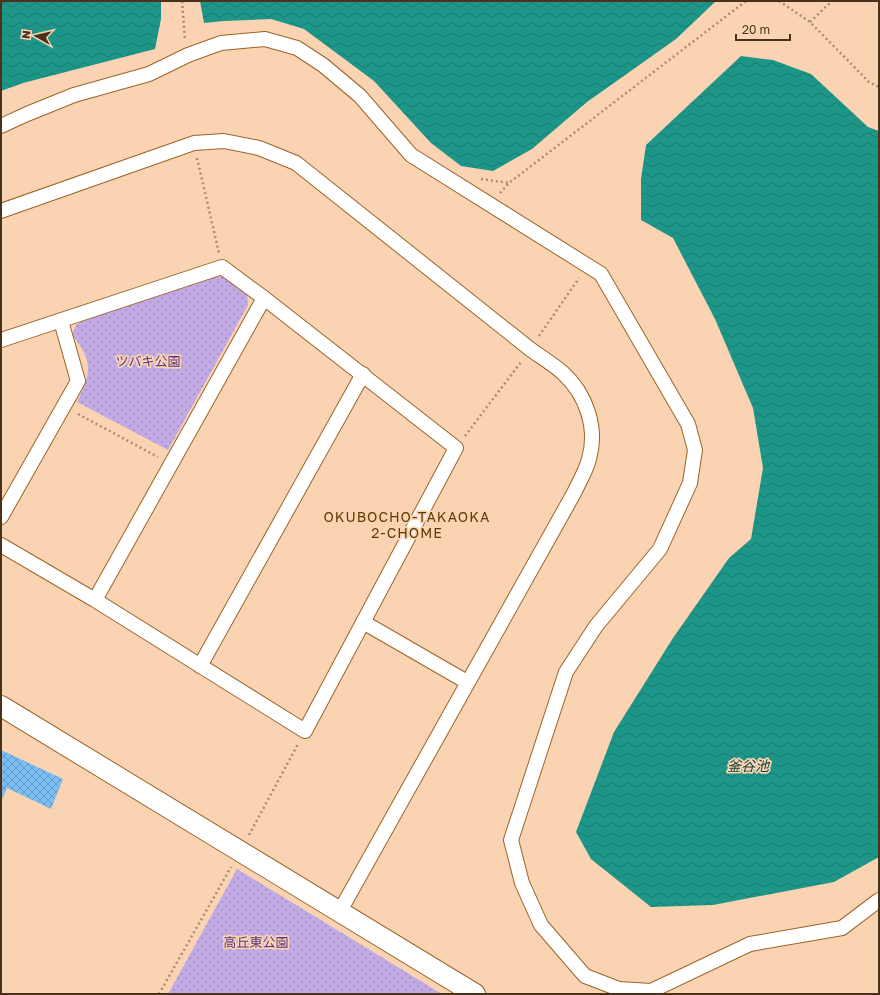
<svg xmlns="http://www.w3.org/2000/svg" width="880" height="995" viewBox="0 0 880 995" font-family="'Golos Text','Noto Sans JP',sans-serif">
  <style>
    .green { fill: url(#green-dots) }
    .water { fill: url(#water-waves) }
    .building { fill: url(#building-cross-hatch) }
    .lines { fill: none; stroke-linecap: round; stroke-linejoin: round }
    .street-casing { stroke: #9c6328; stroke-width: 16 }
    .secondary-casing { stroke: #9c6328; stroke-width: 22 }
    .path { stroke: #ac8c6e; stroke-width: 2.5; stroke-dasharray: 2 3; stroke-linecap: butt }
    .street { stroke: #fff; stroke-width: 14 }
    .secondary { stroke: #fff; stroke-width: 20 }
    .labels { text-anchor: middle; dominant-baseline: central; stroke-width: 3.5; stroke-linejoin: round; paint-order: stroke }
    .park-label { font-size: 13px; fill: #5a3384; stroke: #fad4b2 }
    .neighbourhood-label { font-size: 14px; letter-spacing: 1px; fill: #633908; stroke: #fad4b2 }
    .water-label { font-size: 14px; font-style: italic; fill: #10423b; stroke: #fad4b2 }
  </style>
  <defs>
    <pattern id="green-dots" width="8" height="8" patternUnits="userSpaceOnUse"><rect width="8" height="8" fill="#c2abe4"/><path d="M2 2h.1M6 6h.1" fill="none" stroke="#a08cb8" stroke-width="1.8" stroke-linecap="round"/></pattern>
    <pattern id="water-waves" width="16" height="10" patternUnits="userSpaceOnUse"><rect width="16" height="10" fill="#1d9689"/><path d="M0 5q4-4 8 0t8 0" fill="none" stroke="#1c7b6f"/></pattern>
    <pattern id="building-cross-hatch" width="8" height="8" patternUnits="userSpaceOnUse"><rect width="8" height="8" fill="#7bbef3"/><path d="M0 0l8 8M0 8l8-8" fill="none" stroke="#679bc4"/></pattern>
  </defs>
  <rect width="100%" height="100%" fill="#fad4b2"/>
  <g class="green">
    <path d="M 218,276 L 231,278 L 247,292 L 248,305 L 168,450 L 77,402 C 91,374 94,361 72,335 L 76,325 L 85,319 Z"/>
    <polygon points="237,869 442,994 168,994"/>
  </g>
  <g class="water">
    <polygon points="1,1 161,1 161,19 155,49 23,83 1,91"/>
    <polygon points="200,1 716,1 676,39 587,102 532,149 493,171 461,166 431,143 374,81 304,29 271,19 224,21 204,23"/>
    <polygon points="741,56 773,60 811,74 868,127 879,131 879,857 834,882 713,905 651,907 591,859 576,832 614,732 673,638 729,558 751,539 763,468 753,408 715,319 673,238 641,220 641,179 646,145"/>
  </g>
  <polygon class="building" points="1,750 63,779 51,809 7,788 1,801"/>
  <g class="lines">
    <g class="street-casing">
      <g id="street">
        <polyline points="1,126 27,114 74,95 149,74 188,55 221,43 265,39 297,48 323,65 360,96 411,155 601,274 688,424 695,450 690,483 660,549 596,626 566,672 511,840 522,883 541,925 585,976 619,989 651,991 750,944 842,928 879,900"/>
        <path d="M 1,211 L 194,143 L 224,141 L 259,148 L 296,163 L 530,349 C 541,357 553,364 563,373 C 586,394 598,428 589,459 C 586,471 579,482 574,493 L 340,911"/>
        <polyline points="1,340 222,267 264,298"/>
        <polyline points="1,517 78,381 61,321"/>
        <polyline points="1,545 95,600 305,731 456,448 264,298 95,600"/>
        <polyline points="363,622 467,682"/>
        <polyline points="200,666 363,374"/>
      </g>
    </g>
    <g class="secondary-casing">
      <polyline id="secondary" points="1,706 475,994"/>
    </g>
    <g class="path">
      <polyline points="182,1 185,40"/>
      <polyline points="779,1 810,22 869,82 879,87"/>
      <polyline points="810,22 832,1"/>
      <polyline points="197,158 219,253"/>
      <polyline points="481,179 509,183"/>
      <polyline points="500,193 509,183 746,1"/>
      <polyline points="539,336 579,278"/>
      <polyline points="78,414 158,457"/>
      <polyline points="465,436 521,362"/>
      <polyline points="249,835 298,744"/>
      <polyline points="159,994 231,867"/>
    </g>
    <use href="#street" class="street"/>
    <use href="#secondary" class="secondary"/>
  </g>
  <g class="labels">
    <g class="park-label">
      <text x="148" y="361">ツバキ公園</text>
      <text x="256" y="942">高丘東公園</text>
    </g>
    <g class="neighbourhood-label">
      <text x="407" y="516">OKUBOCHO-TAKAOKA<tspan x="407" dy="16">2-CHOME</tspan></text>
    </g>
    <g class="water-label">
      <text x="748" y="765">釜谷池</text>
    </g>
  </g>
  <rect width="880" height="995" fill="none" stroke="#4a3119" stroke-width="4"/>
  <g transform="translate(36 36) rotate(278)" stroke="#fad4b2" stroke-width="3" paint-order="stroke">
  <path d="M0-3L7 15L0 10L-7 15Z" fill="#4a3119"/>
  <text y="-6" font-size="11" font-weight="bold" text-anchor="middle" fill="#4a3119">N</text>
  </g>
  <path d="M736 34v6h54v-6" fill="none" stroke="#4a3119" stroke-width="2"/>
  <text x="742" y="34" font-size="12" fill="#4a3119" stroke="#fad4b2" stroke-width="3" paint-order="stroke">20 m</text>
</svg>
